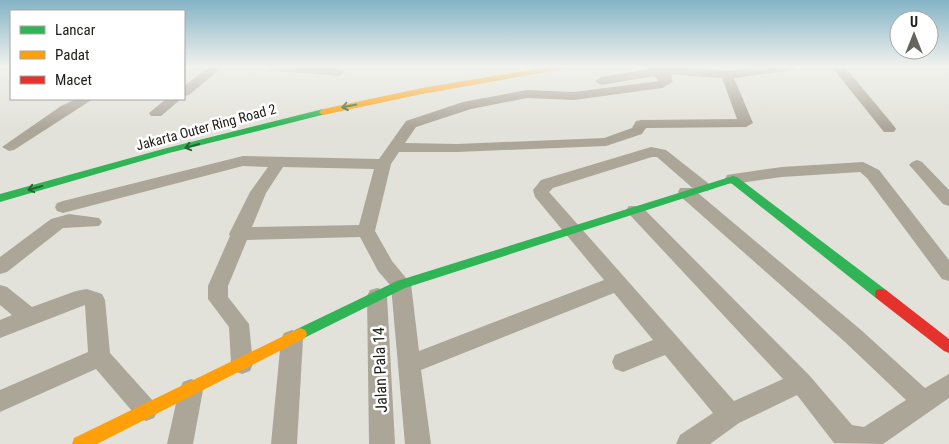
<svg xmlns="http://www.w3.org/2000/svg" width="949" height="444" viewBox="0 0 949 444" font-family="'Roboto Condensed',sans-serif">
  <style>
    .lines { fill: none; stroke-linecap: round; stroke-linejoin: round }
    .street { fill: #aca699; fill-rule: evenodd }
    .fast { fill: #30b455; fill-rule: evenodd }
    .slow { fill: #ff9f0a; fill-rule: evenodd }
    .jam { fill: #e5322d; fill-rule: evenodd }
    .street-bridge { stroke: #aca699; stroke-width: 14 }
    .oneway { stroke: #286336 }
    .labels { text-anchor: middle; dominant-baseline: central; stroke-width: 5; stroke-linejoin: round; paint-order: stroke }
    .street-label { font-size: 14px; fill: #22211c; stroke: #fff }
    .near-street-label { font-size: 16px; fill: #22211c; stroke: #fff }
  </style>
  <rect width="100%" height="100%" fill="#e2e2da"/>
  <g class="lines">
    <g class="street">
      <polygon points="210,66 224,66 189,95 184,96 184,86"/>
      <path d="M 262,66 C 278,66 336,62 345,72 L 339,76 L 268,70 Z"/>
      <path d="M 666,66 L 727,71 L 765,66 L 800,66 L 794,70 L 734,78 L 753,123 L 746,127 L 646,128 L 642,134 L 606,146 L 457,152 L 399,152 L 391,164 L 375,231 L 392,261 L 411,284 L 419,351 L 604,280 L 535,197 L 533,190 L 541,180 L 651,147 L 666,150 L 708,183 L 710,187 L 708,191 L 696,191 L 657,157 L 652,157 L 553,188 L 549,192 L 734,401 L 783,379 L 629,214 L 626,210 L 629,206 L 641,206 L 809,375 L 852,425 L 864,427 L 906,400 L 845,342 L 680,196 L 678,192 L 680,188 L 692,188 L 861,330 L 925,388 L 949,374 L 949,398 L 883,444 L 834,443 L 797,395 L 739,423 L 710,444 L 676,444 L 680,435 L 713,413 L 665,355 L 623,372 L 615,369 L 612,362 L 615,355 L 653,340 L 614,293 L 421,370 L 431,444 L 405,444 L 391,286 L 378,271 L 360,237 L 247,240 L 228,286 L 228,297 L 249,324 L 253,364 L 250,371 L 242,374 L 234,371 L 231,364 L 229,327 L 208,299 L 208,286 L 230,236 L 229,234 L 250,192 L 268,167 L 243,166 L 63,213 L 57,211 L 55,207 L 57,203 L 63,201 L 243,156 L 379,159 L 406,121 L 463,102 L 527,90 L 574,92 L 659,81 L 660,75 L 601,85 L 595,81 L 601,77 ZM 667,74 L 722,78 L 737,119 L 641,120 L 636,121 L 632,128 L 604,138 L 457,144 L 405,143 L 416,127 L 471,109 L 527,98 L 574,100 L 662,88 L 673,82 ZM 283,167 L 374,169 L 359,225 L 252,227 L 266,193 Z"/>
      <polygon points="831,66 844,66 894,126 896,129 894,132 884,132"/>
      <polygon points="76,99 93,99 14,150 9,151 2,147 61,106"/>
      <polygon points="166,99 181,99 161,116 151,116 149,113"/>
      <polygon points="917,160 922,162 949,190 949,206 943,204 912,168 909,165 912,162"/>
      <polygon points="863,162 879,170 949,260 949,281 942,279 867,178 860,172 782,177 733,184 727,183 725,179 727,175 733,174 782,167"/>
      <polygon points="69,214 99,218 102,222 99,226 63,228 7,272 0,274 0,257 51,219"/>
      <polygon points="0,285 7,287 32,307 76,291 87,289 102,294 105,300 110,353 154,402 158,410 154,418 146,421 138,418 96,369 0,412 0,390 88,352 85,305 0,338 0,320 12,315 0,305"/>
      <polygon points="377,288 384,290 387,296 395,444 369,444 367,296 370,290"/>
      <polygon points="292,330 300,333 303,339 297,444 271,444 281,339 284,333"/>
      <polygon points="191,379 199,382 203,390 193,444 167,444 179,390 183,382"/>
    </g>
    <g class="fast">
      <polygon points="323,109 327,112 326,114 169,153 0,202 0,194 163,149"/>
      <polygon points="733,176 737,177 886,290 887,294 886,298 881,299 876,298 731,183 405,288 300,340 295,338 293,334 295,330 397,281"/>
    </g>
    <g class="slow">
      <polygon points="554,66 573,66 569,68 422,94 323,115 319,112 323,109 422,88"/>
      <polygon points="300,328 305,330 307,334 305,338 97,444 72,444 74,438"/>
    </g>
    <polygon class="jam" points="881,289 886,290 949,339 949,353 944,351 876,298 875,294 876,290"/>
    <polyline class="street-bridge" points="654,66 665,77"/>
  </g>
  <defs><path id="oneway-shaft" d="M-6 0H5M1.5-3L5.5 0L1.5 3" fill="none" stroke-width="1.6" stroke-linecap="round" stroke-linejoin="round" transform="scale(1.25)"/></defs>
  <g class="oneway">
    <use href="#oneway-shaft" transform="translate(349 106) rotate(169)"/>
    <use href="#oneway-shaft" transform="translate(192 146) rotate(165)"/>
    <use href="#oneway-shaft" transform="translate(35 188) rotate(164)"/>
  </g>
  <linearGradient id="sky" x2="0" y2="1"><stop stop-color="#84b3c6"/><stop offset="0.52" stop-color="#f2f2ee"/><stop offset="1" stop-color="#f2f2ee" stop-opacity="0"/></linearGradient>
  <rect width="949" height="128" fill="url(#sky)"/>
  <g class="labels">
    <g class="street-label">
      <text transform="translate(206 127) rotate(-15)">Jakarta Outer Ring Road 2</text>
    </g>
    <g class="near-street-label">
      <text transform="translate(380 370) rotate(-92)">Jalan Pala 14</text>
    </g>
  </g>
  <rect x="10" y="10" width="175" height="90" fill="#ffffff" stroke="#a7a6a4"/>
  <rect x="20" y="26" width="25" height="8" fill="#30b455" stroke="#a7a6a4"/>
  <text x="55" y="35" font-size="15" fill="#22211c">Lancar</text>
  <rect x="20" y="51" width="25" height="8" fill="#ff9f0a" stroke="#a7a6a4"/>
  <text x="55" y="60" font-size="15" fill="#22211c">Padat</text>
  <rect x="20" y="76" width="25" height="8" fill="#e5322d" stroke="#a7a6a4"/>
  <text x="55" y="85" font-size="15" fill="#22211c">Macet</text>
  <g transform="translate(914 35)"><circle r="24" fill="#ffffff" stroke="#a7a6a4"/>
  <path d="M0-4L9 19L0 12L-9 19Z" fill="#65655e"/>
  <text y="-8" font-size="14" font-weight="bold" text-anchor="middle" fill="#22211c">U</text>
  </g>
</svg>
